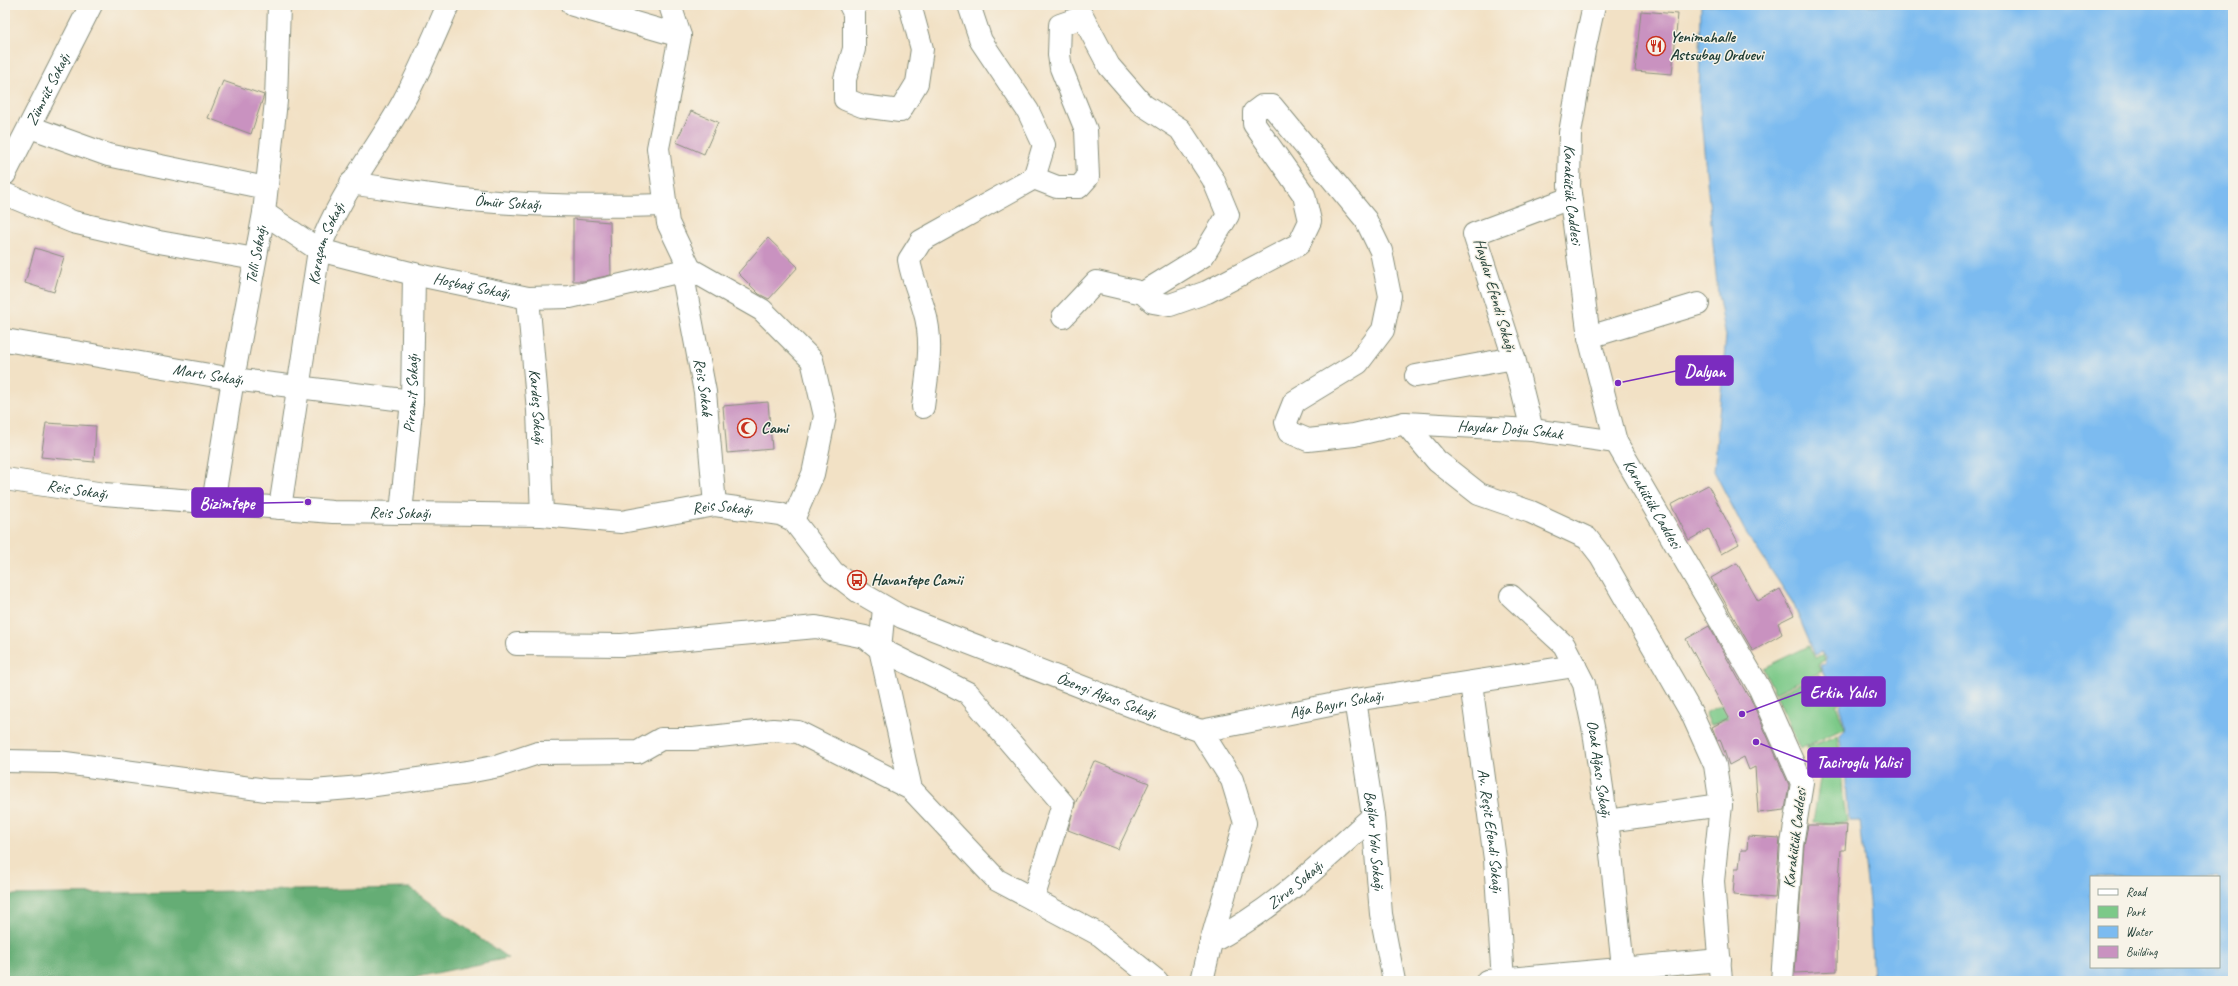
<svg xmlns="http://www.w3.org/2000/svg" width="2238" height="986" viewBox="0 0 2238 986" font-family="Caveat,sans-serif">
  <style>
    .green { fill: #7cc988; stroke: #4e835e }
    .forest { fill: #65ad74; stroke: #427554 }
    .water { fill: #7cbbf0; stroke: #4e7c92; fill-rule: evenodd }
    .building { fill: #c992c0 }
    .lines { fill: none; stroke-linecap: round; stroke-linejoin: round }
    .minor-casing { stroke: #888f7c; stroke-width: 24 }
    .major-casing { stroke: #888f7c; stroke-width: 24 }
    .minor { stroke: #fff; stroke-width: 22 }
    .major { stroke: #fff; stroke-width: 22 }
    .labels { text-anchor: middle; dominant-baseline: central; stroke-width: 3; stroke-linejoin: round; paint-order: stroke }
    .poi-label { font-size: 16px; font-weight: bold; fill: #1f3d34; stroke: #f7f3e8; text-anchor: start }
    .street-label { font-size: 16px; fill: #1f3d34; stroke: #f7f3e8 }
    .leader { fill: none; stroke: #7b2cbf; stroke-width: 1.5 }
    .callout-dot { fill: #7b2cbf; stroke: #f7f3e8; stroke-width: 1.5 }
    .callout { fill: #7b2cbf; stroke: #7b2cbf; stroke-width: 1.5 }
    .callout-label { font-size: 17px; text-anchor: middle; font-weight: bold; fill: #fff }
  </style>
  <rect width="100%" height="100%" fill="#f7f3e8"/>
  <filter id="ink" filterUnits="userSpaceOnUse"><feTurbulence type="fractalNoise" baseFrequency=".025" numOctaves="2"/><feDisplacementMap in="SourceGraphic" scale="8" xChannelSelector="R" yChannelSelector="G"/><feConvolveMatrix kernelMatrix="1 2 1 2 8 2 1 2 1" color-interpolation-filters="sRGB"/></filter>
  <filter id="wash" filterUnits="userSpaceOnUse"><feTurbulence type="fractalNoise" baseFrequency=".012" numOctaves="4" result="noise"/><feDisplacementMap in="SourceGraphic" scale="16" xChannelSelector="R" yChannelSelector="G"/><feGaussianBlur stdDeviation="0.9" result="paint"/><feColorMatrix in="noise" values="0 0 0 0 0 0 0 0 0 0 0 0 0 0 0 0 0 1.4 0 .05"/><feComposite in="paint" operator="in"/></filter>
  <g filter="url(#wash)">
    <rect width="100%" height="100%" fill="#f2e1c5"/>
    <g class="green">
      <polygon points="1809,646 1815,658 1823,654 1825,660 1818,664 1821,671 1775,693 1763,668"/>
      <polygon points="1819,674 1832,698 1837,697 1840,702 1836,705 1845,728 1800,749 1776,695"/>
      <polygon points="1724,704 1730,717 1711,725 1705,713"/>
      <polygon points="1837,736 1841,758 1813,768 1807,747"/>
      <polygon points="1841,761 1843,797 1847,823 1813,823 1820,779 1814,771"/>
    </g>
    <polygon class="forest" points="410,888 508,958 398,981 5,981 5,895"/>
    <path class="water" d="M 1701,5 L 2233,5 L 2233,981 L 1873,981 L 1869,902 L 1860,821 L 1849,821 L 1845,769 L 1839,735 L 1846,728 L 1839,706 L 1842,702 L 1836,694 L 1832,695 L 1820,665 L 1826,664 L 1826,656 L 1821,652 L 1815,655 L 1793,603 L 1745,531 L 1714,471 L 1726,336 L 1718,295 L 1699,98 ZM 2091,877 L 2219,877 L 2219,967 L 2091,967 Z"/>
    <g id="blocks">
      <g class="building">
        <polygon points="1641,11 1678,14 1672,74 1635,71"/>
        <polygon points="223,81 264,95 251,134 208,118"/>
        <polygon points="691,111 718,122 704,154 676,142"/>
        <polygon points="573,219 610,222 611,275 584,281 573,281"/>
        <polygon points="768,238 798,267 769,299 759,294 738,273"/>
        <polygon points="35,248 64,257 54,292 25,283"/>
        <polygon points="768,402 772,449 727,453 723,406"/>
        <polygon points="46,423 96,426 94,462 41,457"/>
        <polygon points="1708,485 1739,544 1721,554 1709,529 1689,540 1671,505"/>
        <polygon points="1737,563 1758,601 1780,589 1794,615 1778,623 1782,634 1753,651 1711,578"/>
        <polygon points="1709,626 1748,696 1749,695 1789,785 1785,810 1758,813 1755,767 1749,770 1744,757 1729,765 1720,739 1717,740 1712,727 1729,718 1686,639"/>
        <polygon points="1094,761 1149,783 1118,849 1068,830 1075,804"/>
        <polygon points="1808,825 1847,825 1845,850 1841,850 1838,897 1837,971 1795,973 1804,845"/>
        <polygon points="1748,836 1780,838 1775,898 1733,895 1735,868 1739,868 1741,850 1747,850"/>
      </g>
    </g>
  </g>
  <g filter="url(#ink)">
    <use href="#blocks" fill-opacity="0" stroke="#888f7c" stroke-width="1"/>
    <g class="lines">
      <g class="minor-casing">
        <g id="minor">
          <polyline points="573,5 680,36"/>
          <polyline points="670,5 680,36 658,148 668,223 690,269 762,310 812,360 825,416 813,474 793,520"/>
          <polyline points="850,5 854,13 854,49 845,79 845,99 862,106 900,111 917,83 922,49 910,5"/>
          <polyline points="30,127 108,155 266,188"/>
          <path id="s1" d="M 5,174 L 91,5"/>
          <polyline points="1034,178 1057,187 1079,187 1088,177 1086,130 1061,68 1059,55 1060,25 1083,17 1109,66 1143,105 1180,129 1213,179 1228,215 1203,256 1143,293"/>
          <path id="s2" d="M 351,183 C 385,188 419,194 453,198 C 523,206 595,207 665,205"/>
          <polyline points="5,194 73,222 159,242 255,259"/>
          <path id="s3" d="M 264,213 L 319,250 L 414,274 L 528,298 L 570,297 L 690,269"/>
          <path id="s4" d="M 682,271 L 705,392 L 715,505"/>
          <path id="s5" d="M 528,298 L 538,411 L 542,515"/>
          <path id="s6" d="M 1063,317 L 1096,282 L 1143,293 L 1153,302 L 1170,305 L 1207,292 L 1299,244 L 1310,221 L 1304,195 L 1254,124 L 1254,112 L 1262,106 L 1272,106 L 1366,220 L 1381,251 L 1390,296 L 1383,330 L 1358,363 L 1294,402 L 1286,422 L 1289,432 L 1308,440 L 1354,435 L 1405,423 L 1532,430 L 1616,442"/>
          <polyline points="1589,337 1698,304"/>
          <path id="s7" d="M 5,340 L 233,379 L 412,401"/>
          <polyline points="1416,376 1514,358"/>
          <path d="M 923,407 C 927,375 934,342 924,310 C 919,292 912,279 909,260 L 921,241 L 1034,178 L 1044,145 L 1028,111 L 981,41 L 969,5"/>
          <polyline points="1405,423 1437,461 1479,494 1531,512 1587,538 1601,556 1692,714 1715,765 1721,805 1713,881 1721,981"/>
          <polyline points="1532,430 1514,358 1474,234 1570,198"/>
          <path id="s8" d="M 5,479 L 104,494 L 333,512 L 542,515 L 621,522 L 715,505 L 780,514 L 793,520 L 833,572 L 859,592 L 902,617 L 1134,707 L 1201,731 L 1232,780 L 1245,823 L 1211,942 L 1202,981"/>
          <path id="s9" d="M 213,503 L 233,379 L 264,213 L 276,101 L 279,5"/>
          <path id="s10" d="M 280,508 L 319,250 C 340,193 374,154 403,102 C 420,71 434,37 448,5"/>
          <path id="s11" d="M 401,513 L 412,401 L 414,274"/>
          <path id="s12" d="M 1511,596 L 1564,645 L 1584,684 L 1594,732 L 1610,844 L 1623,968"/>
          <polyline points="884,608 880,649 968,693 1063,804 1033,899"/>
          <polyline points="517,644 622,645 816,627 865,637 880,649 911,789"/>
          <path id="s13" d="M 1471,683 L 1495,859 L 1503,981"/>
          <path id="s14" d="M 1355,700 L 1373,816 L 1381,914 L 1394,981"/>
          <path id="s15" d="M 1201,731 L 1355,700 L 1575,666"/>
          <polyline points="5,761 58,762 266,790 314,791 361,787 468,772 499,766 538,753 638,752 661,739 693,739 773,730 798,732 911,789 997,880 1100,935 1157,981"/>
          <polyline points="1607,821 1721,805"/>
          <path id="s16" d="M 1211,942 C 1272,911 1322,863 1373,816"/>
          <polyline points="1487,981 1720,960"/>
        </g>
      </g>
      <g class="major-casing">
        <g id="major">
          <path id="s17" d="M 1594,5 L 1584,51 L 1570,133 L 1569,186 L 1589,337 L 1616,442 L 1760,689 L 1802,783 L 1792,844 L 1782,981"/>
        </g>
      </g>
      <use href="#minor" class="minor"/>
      <use href="#major" class="major"/>
    </g>
  </g>
  <defs>
    <g id="restaurant-ring" transform="scale(1)"><circle r="9.5" fill="#f7f3e8" stroke="#c8321e" stroke-width="1.5"/><path d="M-5-6h1v4h1v-4h1v4h1v-4h1v5L-1.5 .5V6h-2V.5L-5-1ZM5-6V6H3V1.5H1.5Q1.5-4 5-6Z" fill="#c8321e"/></g>
    <g id="mosque-ring" transform="scale(1)"><circle r="9.5" fill="#f7f3e8" stroke="#c8321e" stroke-width="1.5"/><path d="M3.5-4.9A6 6 0 1 0 3.5 4.9A5 5 0 1 1 3.5-4.9Z" fill="#c8321e"/></g>
    <g id="bus-ring" transform="scale(1)"><circle r="9.5" fill="#f7f3e8" stroke="#c8321e" stroke-width="1.5"/><path d="M-5-6H5V4H4V6H2V4H-2V6H-4V4H-5ZM-3.5-4V0h7V-4ZM-3.5 1.2v1.5H-2V1.2ZM2 1.2v1.5H3.5V1.2Z" fill="#c8321e"/></g>
  </defs>
  <g fill-rule="evenodd">
    <use href="#restaurant-ring" x="1656" y="46"/>
    <use href="#mosque-ring" x="747" y="428"/>
    <use href="#bus-ring" x="857" y="580"/>
  </g>
  <g class="labels">
    <g class="poi-label">
      <text x="1670" y="37">Yenimahalle<tspan x="1670" dy="18">Astsubay Orduevi</tspan></text>
      <text x="761" y="428">Cami</text>
      <text x="871" y="580">Havantepe Camii</text>
    </g>
    <g class="street-label">
      <text stroke="none"><textPath href="#s1" startOffset="95">Zümrüt Sokağı</textPath></text>
      <text stroke="none"><textPath href="#s17" startOffset="192">Karakütük Caddesi</textPath></text>
      <text stroke="none"><textPath href="#s2" startOffset="158">Ömür Sokağı</textPath></text>
      <text stroke="none"><textPath href="#s10" startOffset="269">Karaçam Sokağı</textPath></text>
      <text stroke="none"><textPath href="#s9" startOffset="252">Telli Sokağı</textPath></text>
      <text stroke="none"><textPath href="#s3" startOffset="223">Hoşbağ Sokağı</textPath></text>
      <text transform="translate(1495 295) rotate(74)">Haydar Efendi Sokağı</text>
      <text stroke="none"><textPath href="#s7" startOffset="206">Martı Sokağı</textPath></text>
      <text stroke="none"><textPath href="#s4" startOffset="118">Reis Sokak</textPath></text>
      <text stroke="none"><textPath href="#s11" startOffset="120">Piramit Sokağı</textPath></text>
      <text stroke="none"><textPath href="#s5" startOffset="109">Kardeş Sokağı</textPath></text>
      <text stroke="none"><textPath href="#s6" startOffset="1077">Haydar Doğu Sokak</textPath></text>
      <text stroke="none"><textPath href="#s8" startOffset="73">Reis Sokağı</textPath></text>
      <text stroke="none"><textPath href="#s17" startOffset="516">Karakütük Caddesi</textPath></text>
      <text stroke="none"><textPath href="#s8" startOffset="721">Reis Sokağı</textPath></text>
      <text stroke="none"><textPath href="#s8" startOffset="397">Reis Sokağı</textPath></text>
      <text stroke="none"><textPath href="#s8" startOffset="1161">Özengi Ağası Sokağı</textPath></text>
      <text stroke="none"><textPath href="#s15" startOffset="138">Ağa Bayırı Sokağı</textPath></text>
      <text stroke="none"><textPath href="#s12" startOffset="202">Ocak Ağası Sokağı</textPath></text>
      <text stroke="none"><textPath href="#s13" startOffset="149">Av. Reşit Efendi Sokağı</textPath></text>
      <text transform="translate(1795 838) rotate(-83)">Karakütük Caddesi</text>
      <text stroke="none"><textPath href="#s14" startOffset="142">Bağlar Yolu Sokağı</textPath></text>
      <text stroke="none"><textPath href="#s16" startOffset="102">Zirve Sokağı</textPath></text>
    </g>
  </g>
  <path class="leader" d="M1618 383L1676 371M308 502L263 503M1742 714L1802 692M1756 742L1808 762"/>
  <g class="callout-dot">
    <circle cx="1618" cy="383" r="4"/>
    <circle cx="308" cy="502" r="4"/>
    <circle cx="1742" cy="714" r="4"/>
    <circle cx="1756" cy="742" r="4"/>
  </g>
  <g class="callout">
    <rect x="1676" y="356" width="57" height="29" rx="4"/>
    <rect x="192" y="488" width="71" height="29" rx="4"/>
    <rect x="1802" y="677" width="83" height="29" rx="4"/>
    <rect x="1808" y="748" width="102" height="29" rx="4"/>
  </g>
  <g class="callout-label">
    <text x="1705" y="377">Dalyan</text>
    <text x="227" y="509">Bizimtepe</text>
    <text x="1843" y="698">Erkin Yalısı</text>
    <text x="1859" y="768">Taciroglu Yalisi</text>
  </g>
  <rect width="2238" height="986" fill="none" stroke="#f7f3e8" stroke-width="20"/>
  <rect x="2090" y="876" width="130" height="92" fill="#f7f3e8" stroke="#a1aaa0"/>
  <rect x="2098" y="889" width="20" height="6" fill="#ffffff" stroke="#a1aaa0"/>
  <text x="2126" y="896" font-size="12" fill="#1f3d34">Road</text>
  <rect x="2098" y="906" width="20" height="12" fill="#7cc988" stroke="#a1aaa0"/>
  <text x="2126" y="916" font-size="12" fill="#1f3d34">Park</text>
  <rect x="2098" y="926" width="20" height="12" fill="#7cbbf0" stroke="#a1aaa0"/>
  <text x="2126" y="936" font-size="12" fill="#1f3d34">Water</text>
  <rect x="2098" y="946" width="20" height="12" fill="#c992c0" stroke="#a1aaa0"/>
  <text x="2126" y="956" font-size="12" fill="#1f3d34">Building</text>
</svg>
